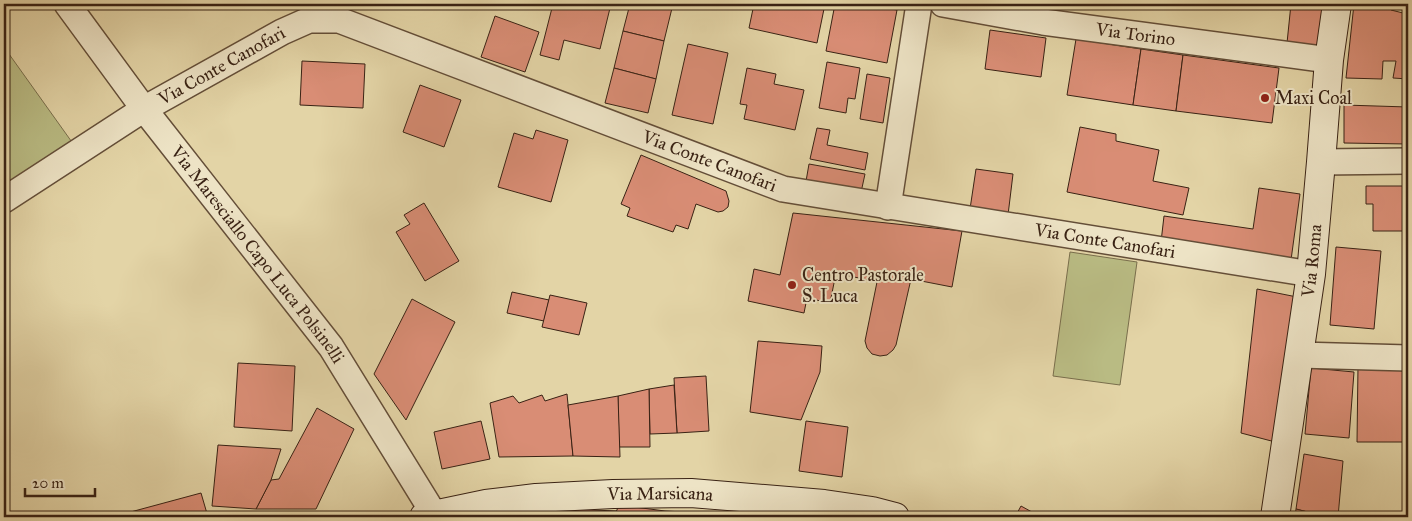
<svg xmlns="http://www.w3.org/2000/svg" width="1412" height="521" viewBox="0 0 1412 521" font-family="'IM FELL Great Primer',serif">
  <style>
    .green { fill: #b9bb83; stroke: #796e4c }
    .building { fill: #d98d75; stroke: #392214 }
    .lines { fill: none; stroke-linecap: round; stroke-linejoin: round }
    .street-casing { stroke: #644e38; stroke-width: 28 }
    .secondary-casing { stroke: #392214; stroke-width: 30 }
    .street { stroke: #ede3c5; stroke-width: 25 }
    .secondary { stroke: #ede3c5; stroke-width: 28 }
    .poi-dot { fill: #8f2418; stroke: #ede3c5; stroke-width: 2 }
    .labels { text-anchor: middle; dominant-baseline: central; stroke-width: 4; stroke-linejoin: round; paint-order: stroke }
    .street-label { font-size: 18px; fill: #392214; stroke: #ede3c5 }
    .poi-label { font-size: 18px; fill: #392214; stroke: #ede3c5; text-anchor: start }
  </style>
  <rect width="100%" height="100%" fill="#e3d4a6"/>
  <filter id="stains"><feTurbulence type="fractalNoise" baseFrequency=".004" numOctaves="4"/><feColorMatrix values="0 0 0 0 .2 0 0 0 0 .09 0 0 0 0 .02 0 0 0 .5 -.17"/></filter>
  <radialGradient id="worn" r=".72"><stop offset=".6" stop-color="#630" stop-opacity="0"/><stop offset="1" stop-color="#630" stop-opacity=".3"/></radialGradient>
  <g class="green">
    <polygon points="4,47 74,145 4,187"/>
    <polygon points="1070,252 1137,262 1120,385 1053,376"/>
  </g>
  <g class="building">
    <polygon points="553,4 611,4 600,49 564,40 559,60 540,55"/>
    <polygon points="630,4 673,4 664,41 623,31"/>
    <polygon points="754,4 825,4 817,43 749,28"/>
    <polygon points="835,4 863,4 897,10 887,63 826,51"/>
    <polygon points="1291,4 1327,4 1322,49 1287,43"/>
    <polygon points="1354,4 1391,4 1391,10 1403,13 1403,4 1408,4 1408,79 1393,78 1396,61 1383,61 1382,79 1346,78"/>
    <polygon points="495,16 539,32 525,72 481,57"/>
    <polygon points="990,30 1046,38 1041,77 985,69"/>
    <polygon points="623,31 664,41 656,79 614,68"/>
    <polygon points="1076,39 1141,49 1133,105 1067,95"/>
    <polygon points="688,44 728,53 713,124 672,115"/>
    <polygon points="1141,49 1183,55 1176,111 1133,105"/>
    <polygon points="1183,55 1279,68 1272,123 1176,111"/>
    <polygon points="302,61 365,64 363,108 300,105"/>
    <polygon points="827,62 860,68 855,99 848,98 846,113 819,108"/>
    <polygon points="614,68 656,79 648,113 605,103"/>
    <polygon points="747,68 776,74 774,84 804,90 795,130 744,119 747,105 740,104"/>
    <polygon points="867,74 890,78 883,123 860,119"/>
    <polygon points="420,85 461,100 444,147 403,132"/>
    <polygon points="1344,105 1408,107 1408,144 1344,143"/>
    <polygon points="1080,127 1116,134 1116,141 1159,150 1153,181 1189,188 1183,215 1067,192"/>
    <polygon points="817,128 830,130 827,145 868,153 865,170 810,159"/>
    <polygon points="536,130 568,140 551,202 498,187 514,133 533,139"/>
    <polygon points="641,155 726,191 729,201 728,207 723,211 718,212 696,204 688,229 676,225 673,232 627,216 630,208 621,204"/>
    <polygon points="809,164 865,174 860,197 805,187"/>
    <polygon points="976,169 1013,174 1008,215 970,209"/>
    <polygon points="1366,186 1408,186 1408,231 1373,231 1373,204 1366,204"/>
    <polygon points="1259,188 1300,194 1291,260 1161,242 1164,216 1253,229"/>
    <polygon points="424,203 459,261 425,281 396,232 410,224 404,215"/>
    <polygon points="793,213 962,231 952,287 911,279 896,345 893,350 887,355 880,356 872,354 867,348 865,341 877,282 836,273 830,303 807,298 804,313 748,301 754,269 780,275"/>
    <polygon points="1336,247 1381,251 1374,329 1330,325"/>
    <polygon points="1257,289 1297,297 1279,443 1241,433"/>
    <polygon points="512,292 549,300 544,321 507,313"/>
    <polygon points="550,295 587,303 579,335 542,327"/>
    <polygon points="412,299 455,322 406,420 374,374"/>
    <polygon points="758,341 822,346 820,372 801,420 750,412"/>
    <polygon points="238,363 295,366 292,431 234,427"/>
    <polygon points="1358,366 1408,367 1408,442 1357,442"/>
    <polygon points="1311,368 1354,372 1349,438 1305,434"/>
    <polygon points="706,376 709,431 677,433 674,378"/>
    <polygon points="674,385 677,433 650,434 649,389"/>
    <polygon points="649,389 650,447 619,447 618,396"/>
    <polygon points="567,394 573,456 499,457 490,403 513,396 519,403 542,395 545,401"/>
    <polygon points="618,396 620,457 573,456 568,405"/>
    <polygon points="317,408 354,429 316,509 256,509 271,480 279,479"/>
    <polygon points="481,421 490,459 442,469 434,432"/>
    <polygon points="806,421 848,427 842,477 799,471"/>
    <polygon points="218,445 281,449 271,480 256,509 212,506"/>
    <polygon points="1304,454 1343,461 1338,517 1327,517 1296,509"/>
    <polygon points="201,493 208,517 112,517"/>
    <polygon points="619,505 665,511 662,517 614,517"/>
    <polygon points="1021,506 1041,517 1015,517"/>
    <polygon points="542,508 617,511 614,517 538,517"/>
    <polygon points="1296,509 1327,517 1295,517"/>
    <polygon points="665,511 684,512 682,517 662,517"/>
  </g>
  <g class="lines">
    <g class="street-casing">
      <g id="street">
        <path id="s1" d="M 67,4 L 144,109 L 331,347 L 434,514"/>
        <path id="s2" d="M 943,4 L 1043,22 L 1329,60"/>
        <polyline points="1321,162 1408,161"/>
        <path id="s3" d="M 4,200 L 144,109 L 282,32 L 309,20 L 339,20 L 783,189 L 1311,274"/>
        <polyline points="888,207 919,4"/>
        <polyline points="1299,355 1408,358"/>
      </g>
    </g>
    <g class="secondary-casing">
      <g id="secondary">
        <path id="s4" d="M 424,517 L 486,504 L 536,498 L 613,494 L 691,493 L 824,504 L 872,511 L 895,517"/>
        <path id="s5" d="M 1275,517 L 1311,274 L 1321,162 L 1329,60 L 1337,4"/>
      </g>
    </g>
    <use href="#street" class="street"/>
    <use href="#secondary" class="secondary"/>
  </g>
  <g class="poi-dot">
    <circle cx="1265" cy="98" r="5"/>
    <circle cx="792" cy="285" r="5"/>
  </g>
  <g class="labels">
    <g class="street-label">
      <text stroke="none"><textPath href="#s2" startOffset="195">Via Torino</textPath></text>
      <text stroke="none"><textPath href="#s3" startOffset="256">Via Conte Canofari</textPath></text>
      <text stroke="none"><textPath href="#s3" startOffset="781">Via Conte Canofari</textPath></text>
      <text stroke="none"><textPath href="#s3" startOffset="1186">Via Conte Canofari</textPath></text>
      <text stroke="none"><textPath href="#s1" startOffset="315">Via Maresciallo Capo Luca Polsinelli</textPath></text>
      <text stroke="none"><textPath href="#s5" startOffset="259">Via Roma</textPath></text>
      <text stroke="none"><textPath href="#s4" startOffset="238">Via Marsicana</textPath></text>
    </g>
    <g class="poi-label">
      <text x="1275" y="98">Maxi Coal</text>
      <text x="802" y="275">Centro Pastorale<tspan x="802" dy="21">S. Luca</tspan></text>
    </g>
  </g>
  <rect width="1412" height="521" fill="none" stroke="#e3d4a6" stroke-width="20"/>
  <rect x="5" y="5" width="1402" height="511" fill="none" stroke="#392214" stroke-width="2.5"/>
  <rect x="10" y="10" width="1392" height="501" fill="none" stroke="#392214"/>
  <path d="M25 488v8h70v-8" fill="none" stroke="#392214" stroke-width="2.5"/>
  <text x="32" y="488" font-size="15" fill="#392214" stroke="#ede3c5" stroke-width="4" paint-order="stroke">20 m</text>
  <rect width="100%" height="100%" filter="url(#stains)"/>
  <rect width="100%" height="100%" fill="url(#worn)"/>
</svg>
